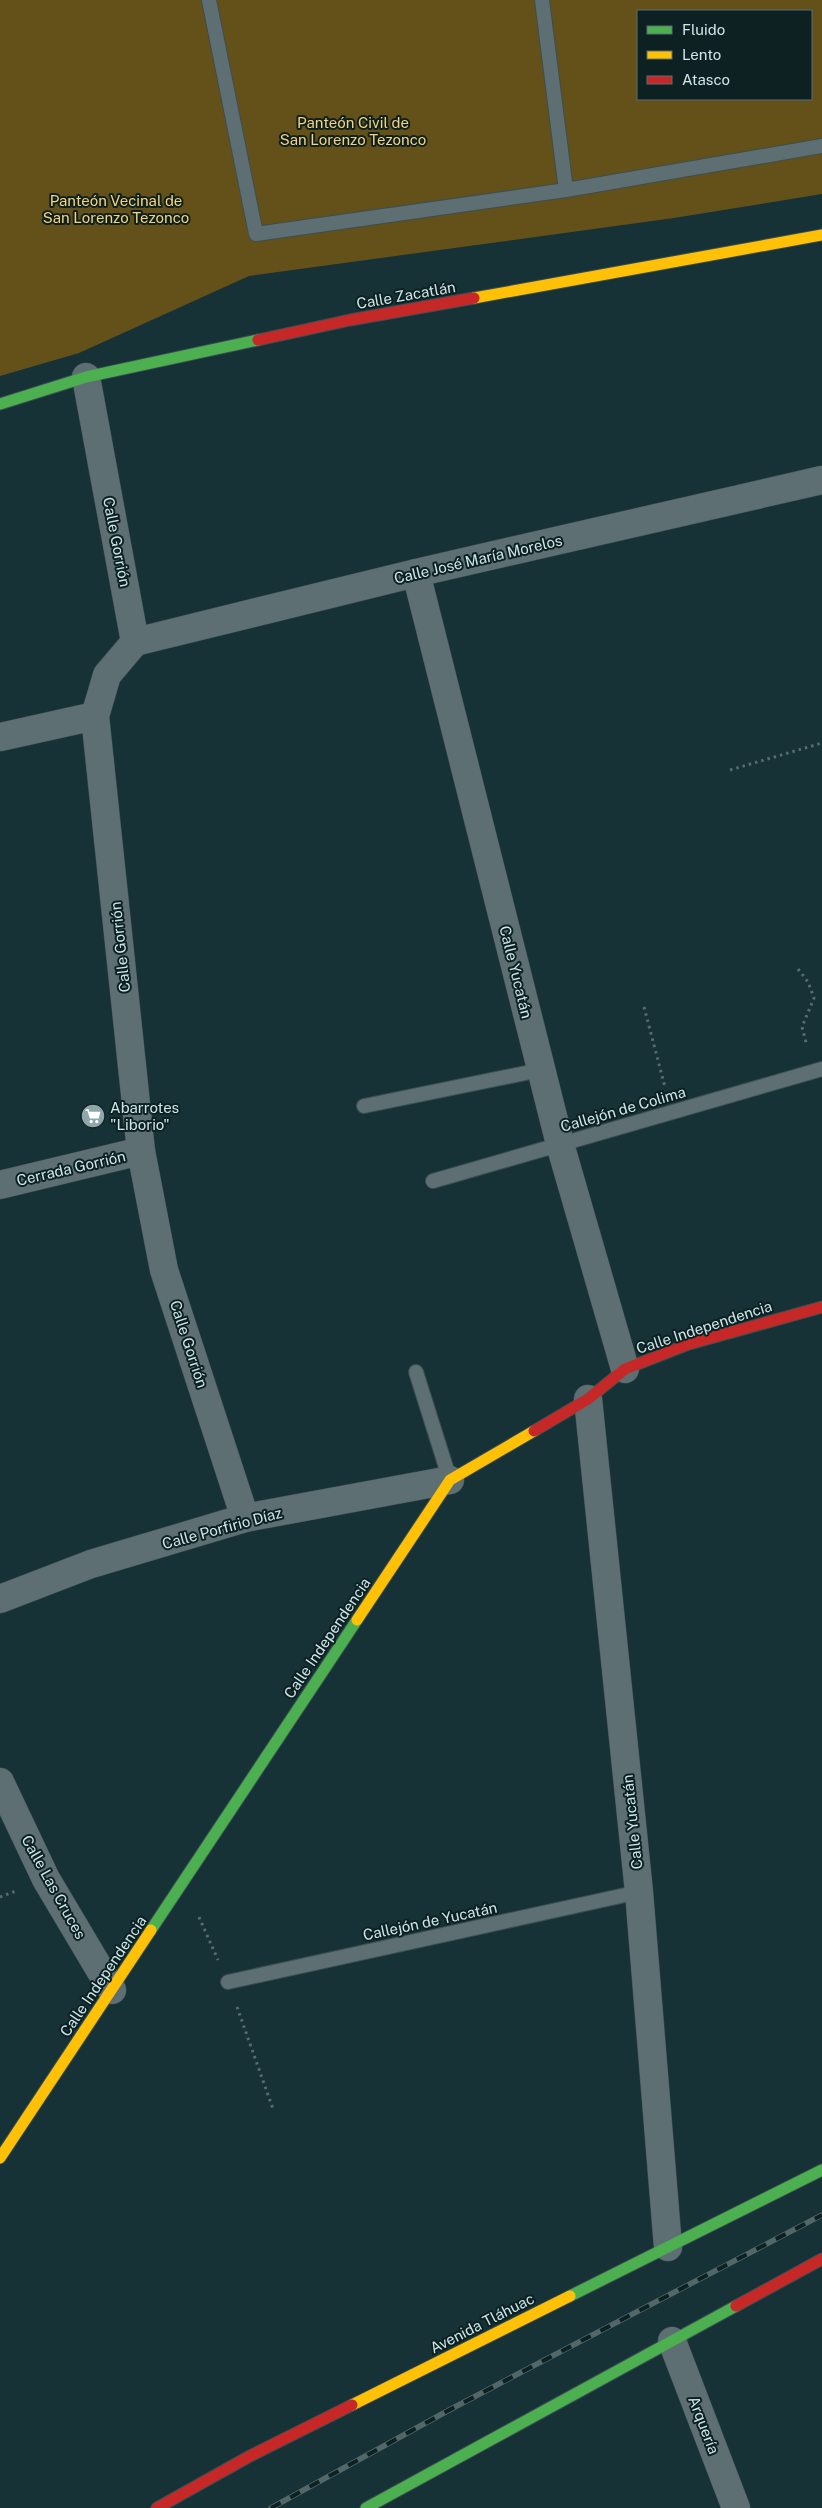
<svg xmlns="http://www.w3.org/2000/svg" width="822" height="2508" viewBox="0 0 822 2508" font-family="'Public Sans',sans-serif">
  <style>
    .green { fill: #635119; fill-rule: evenodd }
    .lines { fill: none; stroke-linecap: round; stroke-linejoin: round }
    .lane-casing { stroke: #3b4f52; stroke-width: 16 }
    .street-casing { stroke: #3b4f52; stroke-width: 29 }
    .fast-casing { stroke: #3b4f52; stroke-width: 13 }
    .slow-casing { stroke: #3b4f52; stroke-width: 13 }
    .jam-casing { stroke: #3b4f52; stroke-width: 13 }
    .path { stroke: #586b6d; stroke-width: 3; stroke-dasharray: 2.5 4; stroke-linecap: butt }
    .lane { stroke: #5d6f72; stroke-width: 14 }
    .street { stroke: #5d6f72; stroke-width: 28 }
    .fast { stroke: #4caf50; stroke-width: 11 }
    .slow { stroke: #ffc107; stroke-width: 11 }
    .jam { stroke: #c62828; stroke-width: 11 }
    .rail-casing { stroke: #536769; stroke-width: 5.5 }
    .rail { stroke: #0d2123; stroke-width: 4; stroke-dasharray: 11; stroke-linecap: butt }
    .labels { text-anchor: middle; dominant-baseline: central; stroke-width: 4; stroke-linejoin: round; paint-order: stroke }
    .park-label { font-size: 15px; fill: #f9d27a; stroke: #0d2123 }
    .street-label { font-size: 15px; fill: #cee6e9; stroke: #0d2123 }
    .poi-label { font-size: 15px; fill: #cee6e9; stroke: #0d2123; text-anchor: start }
  </style>
  <rect width="100%" height="100%" fill="#163236"/>
  <path class="green" d="M 0,0 L 822,0 L 822,194 L 674,218 L 249,276 L 79,353 L 0,376 ZM 638,11 L 811,11 L 811,99 L 638,99 Z"/>
  <g class="lines">
    <g class="lane-casing">
      <g id="lane">
        <polyline points="209,0 256,234 566,190 822,146"/>
        <polyline points="542,0 566,190"/>
        <polyline points="364,1106 540,1070"/>
        <polyline points="433,1181 822,1069"/>
        <polyline points="416,1372 450,1480"/>
        <polyline points="228,1982 639,1892"/>
      </g>
    </g>
    <g class="street-casing">
      <g id="street">
        <polyline points="86,377 135,642 107,675 95,716 141,1151 164,1270 245,1518"/>
        <polyline points="416,573 560,1144 625,1369"/>
        <polyline points="135,642 416,573 822,480"/>
        <polyline points="0,737 95,716"/>
        <polyline points="0,1185 141,1151"/>
        <polyline points="588,1399 639,1892 668,2247"/>
        <polyline points="0,1599 91,1564 245,1518 450,1480"/>
        <polyline points="0,1782 46,1879 112,1990"/>
        <polyline points="672,2341 736,2508"/>
      </g>
    </g>
    <g class="fast-casing">
      <g id="fast">
        <polyline points="0,404 86,377 258,340"/>
        <polyline points="151,1930 357,1620"/>
        <polyline points="570,2296 822,2170"/>
        <polyline points="366,2508 736,2306"/>
      </g>
    </g>
    <g class="slow-casing">
      <g id="slow">
        <polyline points="474,298 822,235"/>
        <polyline points="357,1620 450,1480 534,1431"/>
        <polyline points="0,2158 151,1930"/>
        <polyline points="352,2405 570,2296"/>
      </g>
    </g>
    <g class="jam-casing">
      <g id="jam">
        <polyline points="258,340 350,320 474,298"/>
        <polyline points="534,1431 588,1399 625,1369 689,1344 822,1307"/>
        <polyline points="736,2306 822,2259"/>
        <polyline points="157,2508 250,2456 352,2405"/>
      </g>
    </g>
    <g class="path">
      <polyline points="730,770 822,743"/>
      <polyline points="798,969 808,982 814,998 802,1027 807,1046"/>
      <polyline points="644,1007 665,1087"/>
      <polyline points="0,1897 16,1891"/>
      <polyline points="199,1917 218,1960"/>
      <polyline points="237,2007 273,2109"/>
    </g>
    <use href="#lane" class="lane"/>
    <use href="#street" class="street"/>
    <use href="#fast" class="fast"/>
    <use href="#slow" class="slow"/>
    <use href="#jam" class="jam"/>
    <g class="rail-casing">
      <polyline id="rail" points="271,2508 451,2409 822,2215"/>
    </g>
    <use href="#rail" class="rail"/>
  </g>
  <defs>
    <g id="supermarket-disc" transform="scale(1.25)"><circle r="9.5" fill="#8ea7aa" stroke="#0d2123"/><path d="M-6-5.5h2.5l.6 2H6L4.5 2H-2.5L-4.4-4H-6ZM-1.5 3.2a1.3 1.3 0 1 0 .1 0ZM3 3.2a1.3 1.3 0 1 0 .1 0Z" fill="#fff"/></g>
  </defs>
  <g fill-rule="evenodd">
    <use href="#supermarket-disc" x="93" y="1116"/>
  </g>
  <g class="labels">
    <g class="park-label">
      <text x="353" y="122">Panteón Civil de<tspan x="353" dy="17">San Lorenzo Tezonco</tspan></text>
      <text x="116" y="200">Panteón Vecinal de<tspan x="116" dy="17">San Lorenzo Tezonco</tspan></text>
    </g>
    <g class="street-label">
      <text transform="translate(406 295) rotate(-10)">Calle Zacatlán</text>
      <text transform="translate(117 542) rotate(79)">Calle Gorrión</text>
      <text transform="translate(478 559) rotate(-13)">Calle José María Morelos</text>
      <text transform="translate(120 947) rotate(-96)">Calle Gorrión</text>
      <text transform="translate(516 972) rotate(76)">Calle Yucatán</text>
      <text transform="translate(623 1109) rotate(-16)">Callejón de Colima</text>
      <text transform="translate(71 1168) rotate(-13)">Cerrada Gorrión</text>
      <text transform="translate(704 1327) rotate(-18)">Calle Independencia</text>
      <text transform="translate(189 1344) rotate(72)">Calle Gorrión</text>
      <text transform="translate(222 1528) rotate(-15)">Calle Porfirio Díaz</text>
      <text transform="translate(327 1638) rotate(-56)">Calle Independencia</text>
      <text transform="translate(632 1822) rotate(-96)">Calle Yucatán</text>
      <text transform="translate(54 1887) rotate(61)">Calle Las Cruces</text>
      <text transform="translate(430 1921) rotate(-12)">Callejón de Yucatán</text>
      <text transform="translate(103 1976) rotate(-56)">Calle Independencia</text>
      <text transform="translate(482 2323) rotate(-27)">Avenida Tláhuac</text>
      <text transform="translate(704 2425) rotate(69)">Arquería</text>
    </g>
    <g class="poi-label">
      <text x="110" y="1107">Abarrotes<tspan x="110" dy="17">"Liborio"</tspan></text>
    </g>
  </g>
  <rect x="637" y="10" width="175" height="90" fill="#0d2123" stroke="#5a7072"/>
  <rect x="647" y="26" width="25" height="8" fill="#4caf50" stroke="#5a7072"/>
  <text x="682" y="35" font-size="15" fill="#cee6e9">Fluido</text>
  <rect x="647" y="51" width="25" height="8" fill="#ffc107" stroke="#5a7072"/>
  <text x="682" y="60" font-size="15" fill="#cee6e9">Lento</text>
  <rect x="647" y="76" width="25" height="8" fill="#c62828" stroke="#5a7072"/>
  <text x="682" y="85" font-size="15" fill="#cee6e9">Atasco</text>
</svg>
